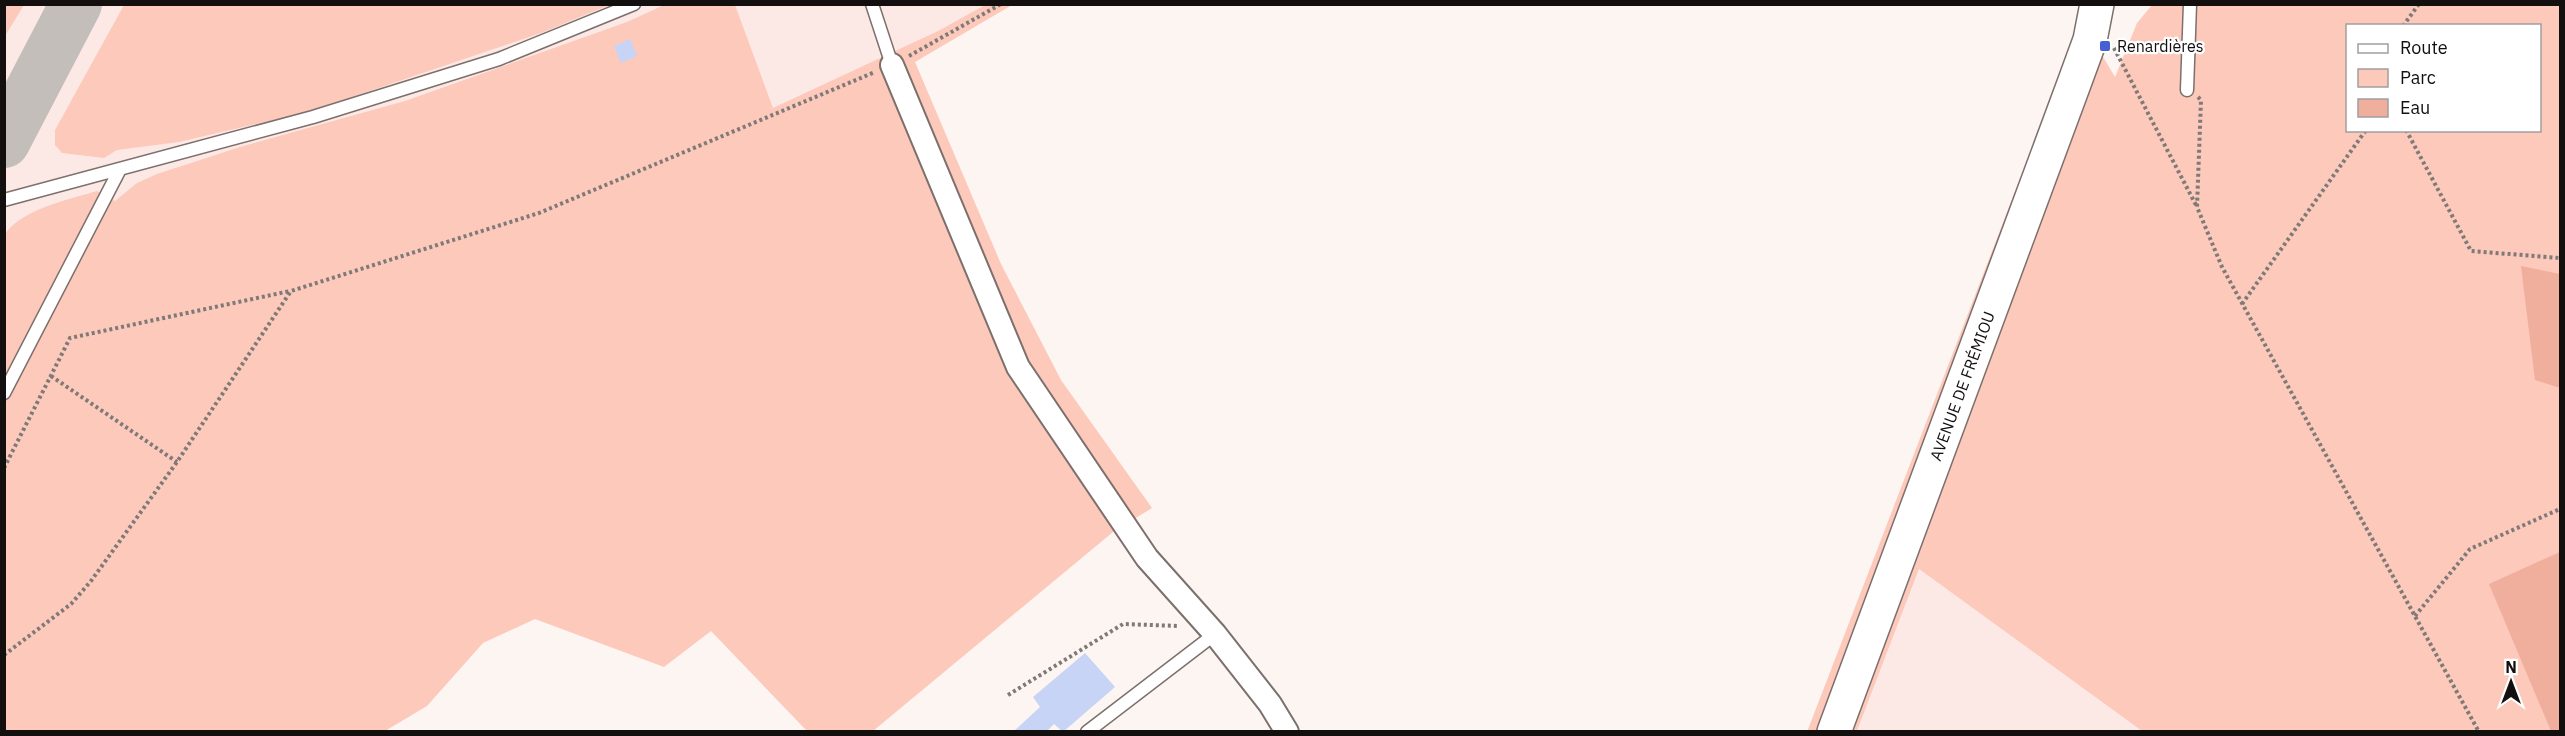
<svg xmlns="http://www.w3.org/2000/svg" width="2565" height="736" viewBox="0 0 2565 736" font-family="'IBM Plex Sans',sans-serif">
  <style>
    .built { fill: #fce9e5 }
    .green { fill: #fcc9bb; fill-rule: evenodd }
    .water { fill: #f0ae9d }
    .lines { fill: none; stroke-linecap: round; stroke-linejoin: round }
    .taxiway { stroke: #c4bebb; stroke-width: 52 }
    .building { fill: #c7d4f6 }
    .service-casing { stroke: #7c6f6c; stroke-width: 15 }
    .minor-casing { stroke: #7c6f6c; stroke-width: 26 }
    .secondary-casing { stroke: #7c6f6c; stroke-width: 36 }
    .path { stroke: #7f7977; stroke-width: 4; stroke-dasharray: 3 3; stroke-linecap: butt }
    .service { stroke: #fff; stroke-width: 12 }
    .minor { stroke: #fff; stroke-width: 22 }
    .secondary { stroke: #fff; stroke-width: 33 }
    .poi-dot { fill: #4660d4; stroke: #fff; stroke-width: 2 }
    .labels { text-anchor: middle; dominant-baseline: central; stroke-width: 4.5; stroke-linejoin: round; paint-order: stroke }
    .poi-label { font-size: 16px; fill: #130f0e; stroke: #fff; text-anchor: start }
    .street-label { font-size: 16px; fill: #130f0e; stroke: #fff }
  </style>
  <rect width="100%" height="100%" fill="#fdf5f2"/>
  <g class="built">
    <polygon points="5,5 985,5 938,31 738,125 5,447"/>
    <polygon points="1919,569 2142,731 1857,732"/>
  </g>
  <g class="green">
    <polygon points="5,4 24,5 5,36 4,5"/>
    <polygon points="124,5 124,4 609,5 541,33 308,112 179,142 117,150 104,158 62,153 55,145 55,130"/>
    <path d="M 664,5 L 735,5 L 773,108 L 938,31 L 985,5 L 1012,5 L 915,62 L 1001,264 L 1061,380 L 1152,508 L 1113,532 L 873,731 L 807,731 L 711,631 L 664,667 L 535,619 L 483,643 L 427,706 L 385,731 L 5,731 L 4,236 C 18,210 70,199 97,191 L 115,201 L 137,183 L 157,174 L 240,147 L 405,101 L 627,22 Z"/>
    <path d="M 2152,5 L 2560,5 L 2560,731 L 2142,731 L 1919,569 L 1857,731 L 1807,732 L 2081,20 L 2115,77 L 2137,23 ZM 2348,26 L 2540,26 L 2540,130 L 2348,130 Z"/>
  </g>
  <g class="water">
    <polygon points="2521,266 2560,274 2560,388 2535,380"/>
    <polygon points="2560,552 2560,731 2551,731 2489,584"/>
  </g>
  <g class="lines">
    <polyline class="taxiway" points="4,142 76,4"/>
  </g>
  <g class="building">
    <polygon points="630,39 637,56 621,63 614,46"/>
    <polygon points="1085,653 1115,687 1063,732 1054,724 1046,732 1013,732 1040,707 1033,697"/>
  </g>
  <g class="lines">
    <g class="service-casing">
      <g id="service">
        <polyline points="872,4 892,65"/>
        <polyline points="2187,90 2190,4"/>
        <polyline points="4,200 313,117 499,59 634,4"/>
        <polyline points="4,393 119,171"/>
        <polyline points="1087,732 1215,634"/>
      </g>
    </g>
    <g class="minor-casing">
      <polyline id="minor" points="892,65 1018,367 1147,558 1215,634 1270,704 1287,732"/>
    </g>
    <g class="secondary-casing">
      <g id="secondary">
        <path id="s1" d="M 1834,732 L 2075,81 L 2090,40 L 2097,4"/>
      </g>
    </g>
    <g class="path">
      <polyline points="2403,26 2419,4"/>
      <polyline points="2114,48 2197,207"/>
      <polyline points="909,56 1001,4"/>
      <polyline points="2198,97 2201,100 2197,207 2222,267 2479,732"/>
      <polyline points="2406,130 2471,251 2560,258"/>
      <polyline points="2242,304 2366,130"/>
      <polyline points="51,376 177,462"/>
      <polyline points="4,468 70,338 290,291"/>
      <polyline points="2415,616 2470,549 2560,509"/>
      <polyline points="4,655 71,604 91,581 177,462 291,291 539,213 875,72"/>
      <polyline points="1008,695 1123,624 1179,626"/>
    </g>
    <use href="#service" class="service"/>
    <use href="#minor" class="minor"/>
    <use href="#secondary" class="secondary"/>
  </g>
  <rect class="poi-dot" x="2099" y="40" width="12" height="12" rx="3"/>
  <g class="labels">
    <g class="poi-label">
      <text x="2117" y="46">Renardières</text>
    </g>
    <g class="street-label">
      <text stroke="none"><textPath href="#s1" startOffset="369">AVENUE DE FRÉMIOU</textPath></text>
    </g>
  </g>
  <rect width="2565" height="736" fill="none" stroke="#130f0e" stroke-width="12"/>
  <rect x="2346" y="24" width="195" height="108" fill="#ffffff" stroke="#a19f9f" stroke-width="1.5"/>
  <rect x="2358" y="44" width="30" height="9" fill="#ffffff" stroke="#a19f9f" stroke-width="1.5"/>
  <text x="2400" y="54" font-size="18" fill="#130f0e">Route</text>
  <rect x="2358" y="69" width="30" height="18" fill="#fcc9bb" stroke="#a19f9f" stroke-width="1.5"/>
  <text x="2400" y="84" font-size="18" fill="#130f0e">Parc</text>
  <rect x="2358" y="99" width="30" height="18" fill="#f0ae9d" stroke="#a19f9f" stroke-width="1.5"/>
  <text x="2400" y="114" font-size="18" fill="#130f0e">Eau</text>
  <g transform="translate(2511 682)" stroke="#ffffff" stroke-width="4.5" paint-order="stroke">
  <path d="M0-4.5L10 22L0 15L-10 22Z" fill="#130f0e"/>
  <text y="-9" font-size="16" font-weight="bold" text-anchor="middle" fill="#130f0e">N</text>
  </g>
</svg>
